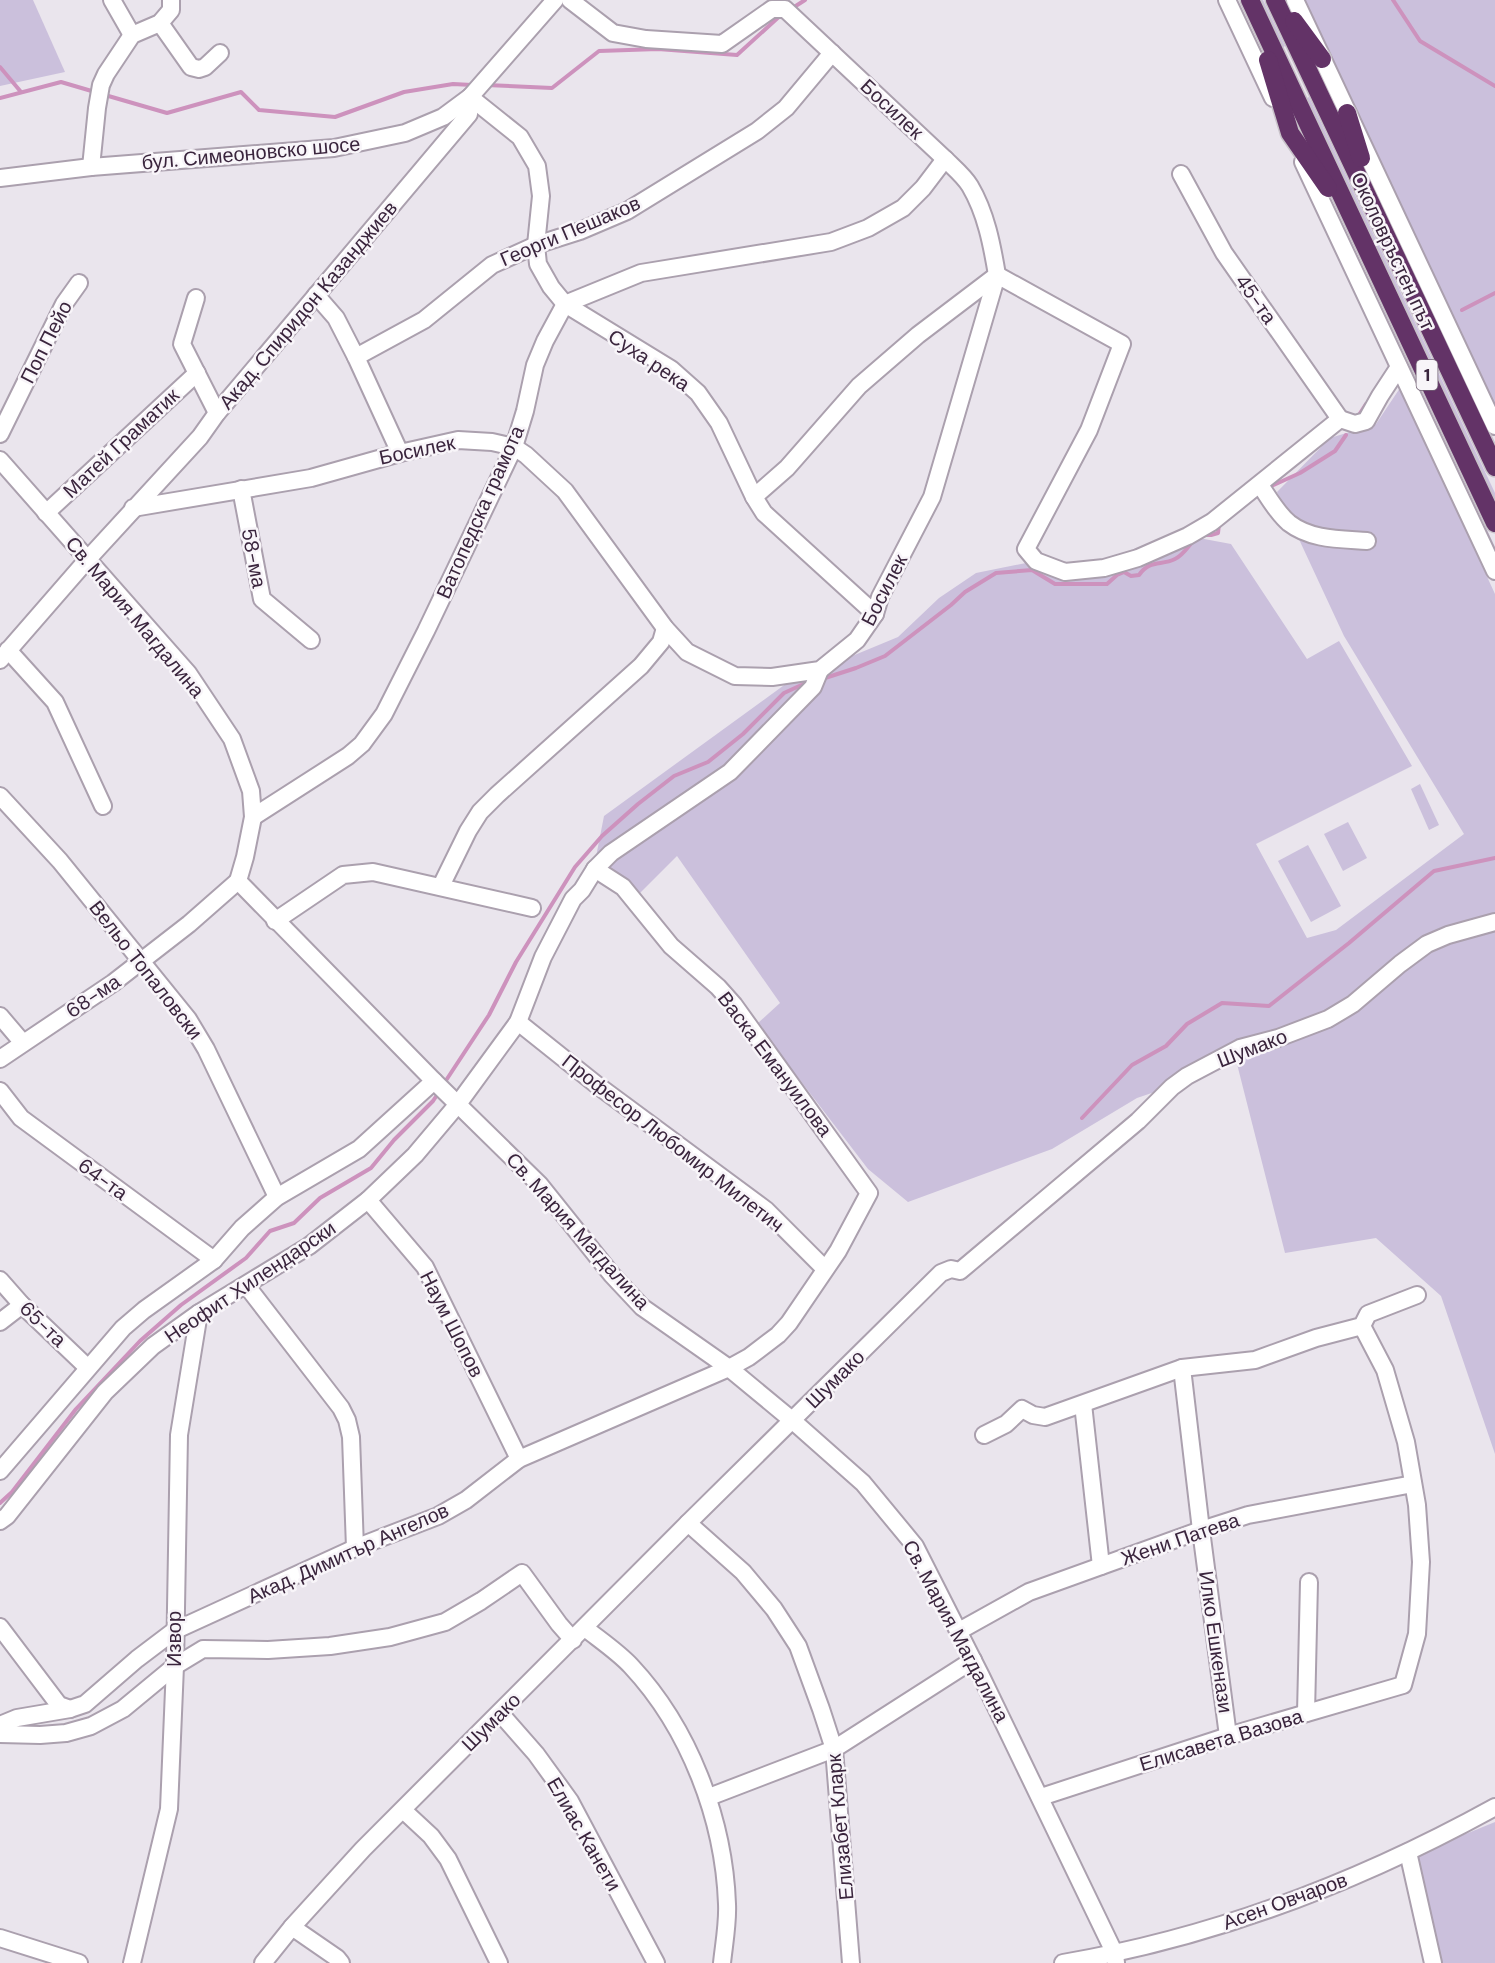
<svg xmlns="http://www.w3.org/2000/svg" width="1495" height="1963" viewBox="0 0 1495 1963" font-family="'DM Sans',sans-serif">
  <style>
    .green { fill: #cbc0dc }
    .lines { fill: none; stroke-linecap: round; stroke-linejoin: round }
    .stream { stroke: #cd92bd; stroke-width: 4 }
    .minor-casing { stroke: #aba0ae; stroke-width: 20 }
    .highway-casing { stroke: #c8c2c9; stroke-width: 21 }
    .minor { stroke: #fff; stroke-width: 16 }
    .highway { stroke: #633367; stroke-width: 18 }
    .labels { text-anchor: middle; dominant-baseline: central; stroke-width: 5; stroke-linejoin: round; paint-order: stroke }
    .shield { fill: #f8f5f9; stroke: #736375; stroke-width: 1.5 }
    .shield-label { font-size: 18px; font-weight: bold; fill: #3a253d }
    .street-label { font-size: 20px; fill: #3a253d; stroke: #f8f5f9 }
  </style>
  <rect width="100%" height="100%" fill="#eae5ed"/>
  <g class="green">
    <polygon points="0,0 33,0 65,72 0,86"/>
    <polygon points="1259,0 1263,0 1285,46 1282,48"/>
    <polygon points="1304,0 1495,0 1495,404"/>
    <polygon points="1309,97 1495,493 1495,503 1305,99"/>
    <polygon points="1356,260 1385,313 1495,547 1495,557"/>
    <polygon points="1400,388 1495,594 1495,1454 1441,1296 1376,1238 1285,1253 1237,1064 1137,1098 1052,1149 908,1202 868,1169 757,1024 780,1003 677,856 640,893 593,872 604,816 787,683 898,637 939,598 976,573 1036,561 1065,572 1188,536 1231,544 1307,659 1339,641 1412,766 1256,844 1307,938 1336,930 1464,834 1344,636 1277,492 1330,438 1376,424"/>
    <polygon points="1420,784 1439,825 1429,830 1411,789"/>
    <polygon points="1348,822 1367,858 1343,871 1324,834"/>
    <polygon points="1308,845 1341,906 1311,922 1278,861"/>
    <polygon points="1495,1822 1495,1963 1439,1963 1417,1854"/>
  </g>
  <g class="lines">
    <g class="stream">
      <polyline points="1393,0 1420,41 1495,86"/>
      <polyline points="791,9 805,0"/>
      <polyline points="0,67 21,92"/>
      <polyline points="486,85 552,88 599,51 658,49 737,55 782,14"/>
      <polyline points="105,95 167,113 241,92 259,110 335,117 404,92 453,84 472,85"/>
      <polyline points="0,98 61,82 95,92"/>
      <polyline points="1462,310 1495,293"/>
      <polyline points="1357,418 1366,404"/>
      <polyline points="1267,488 1300,473 1335,451 1346,435"/>
      <polyline points="1201,535 1211,535 1218,533 1219,524"/>
      <path d="M 822,679 L 856,668 L 885,656 L 951,605 L 965,592 L 996,573 L 1032,570 L 1055,584 L 1107,584 L 1117,575 L 1124,572 L 1131,576 L 1139,575 C 1150,559 1161,566 1175,559 C 1182,556 1188,547 1193,541"/>
      <polyline points="443,1085 489,1015 516,962 575,867 602,836 638,804 674,776 708,762 743,734 784,693 808,682"/>
      <polyline points="1082,1118 1132,1065 1166,1046 1187,1024 1222,1003 1269,1006 1349,943 1434,871 1495,858"/>
      <polyline points="0,1503 12,1492 76,1409 140,1341 181,1305 246,1258 270,1231 294,1223 320,1198 371,1168 394,1140 433,1101 439,1092"/>
    </g>
    <g class="minor-casing">
      <g id="minor">
        <polyline points="112,0 132,35"/>
        <polyline points="1227,0 1273,98"/>
        <polyline points="1295,0 1495,426"/>
        <polyline points="160,23 191,67 199,69 205,67 220,53"/>
        <polyline points="470,97 520,137 537,166 541,196 536,245 538,264 551,287 565,304 671,369 698,393 719,423 754,497 764,513 875,614"/>
        <polyline points="1303,162 1495,571"/>
        <polyline points="91,167 97,108 101,85 106,74 132,35 160,23 171,10 171,0"/>
        <polyline points="1181,174 1224,253 1340,419"/>
        <polyline points="0,178 91,167 334,148 405,133 443,117 470,97 555,0"/>
        <polyline points="316,295 336,318 356,357 400,453"/>
        <polyline points="196,298 182,344 217,413"/>
        <polyline points="356,357 424,320 492,265 536,245 580,231 627,211 757,131 786,108 832,53"/>
        <polyline points="1340,419 1355,424 1366,421 1380,396 1399,367"/>
        <polyline points="0,434 64,304 79,283"/>
        <polyline points="0,460 188,673 232,739 251,791 253,817 245,857 238,881 434,1081 540,1185 612,1275 642,1307 729,1368 793,1421 863,1483 915,1546 981,1676 1115,1954 1116,1963"/>
        <path d="M 1260,485 C 1269,498 1277,513 1289,523 C 1311,540 1340,539 1367,541"/>
        <polyline points="241,489 262,599 311,640"/>
        <polyline points="754,497 787,468 859,386 918,335 997,275 1122,344 1089,430 1026,549 1036,561 1065,572 1104,568 1138,558 1188,536 1212,522 1340,419"/>
        <path d="M 133,508 L 311,478 L 400,453 L 458,440 L 492,442 L 514,447 L 526,455 L 565,491 L 665,628 L 687,652 L 735,676 L 772,677 L 820,670 L 857,640 L 875,614 L 880,597 L 932,497 L 997,275 C 992,245 986,213 970,186 C 964,176 953,167 945,159 L 785,9 L 772,9 L 722,44 L 646,39 L 613,33 L 570,0"/>
        <polyline points="46,513 197,373"/>
        <polyline points="8,650 55,702 103,806"/>
        <polyline points="0,660 87,560 200,437 217,413 469,114 470,97"/>
        <polyline points="0,796 60,861 188,1019 206,1049 277,1197"/>
        <polyline points="253,817 348,756 362,744 384,714 426,631 514,447 525,411 535,365 545,341 565,304 641,273 831,242 868,228 903,208 923,188 945,159"/>
        <polyline points="441,886 468,831 480,812 497,795 641,666 661,642 665,628"/>
        <polyline points="275,921 343,875 373,872 532,908"/>
        <polyline points="0,1016 23,1043"/>
        <polyline points="518,1022 597,1085 766,1210 825,1269"/>
        <polyline points="0,1059 113,983 189,924 238,881"/>
        <polyline points="0,1091 21,1118 214,1260"/>
        <polyline points="368,1200 425,1267 519,1459"/>
        <polyline points="0,1280 22,1305 88,1368"/>
        <polyline points="246,1285 341,1408 347,1420 351,1437 355,1548"/>
        <polyline points="0,1322 22,1305"/>
        <polyline points="1182,1368 1201,1530 1228,1736"/>
        <polyline points="1083,1404 1101,1566"/>
        <polyline points="984,1435 1006,1424 1022,1409 1033,1415 1045,1417 1182,1368 1255,1360 1316,1338 1362,1326 1368,1314 1417,1295"/>
        <polyline points="0,1471 123,1328 144,1310 214,1260 242,1228 277,1197 359,1149 434,1081"/>
        <polyline points="0,1521 7,1516 105,1392 153,1346 199,1313 309,1246 368,1200 415,1155 458,1104 518,1022 543,957 573,899 582,890 595,869 611,853 730,772 813,687 820,670"/>
        <polyline points="688,1523 743,1572 774,1609 798,1646 821,1709 834,1749 851,1963"/>
        <polyline points="0,1627 59,1705 70,1709"/>
        <path d="M 585,1628 C 600,1640 618,1652 631,1666 C 689,1728 724,1819 727,1904 C 728,1923 724,1944 722,1963"/>
        <polyline points="959,1631 1029,1592 1201,1530 1248,1515 1413,1484"/>
        <polyline points="500,1713 536,1754 570,1801 656,1963"/>
        <polyline points="1306,1713 1309,1582"/>
        <polyline points="0,1725 17,1718 70,1709 85,1704 137,1659 174,1631 355,1548 438,1516 466,1500 519,1459 729,1368 749,1357 778,1335 789,1323 838,1251 869,1193 734,1005 718,987 671,946 623,887 595,869"/>
        <polyline points="0,1734 40,1735 66,1733 91,1726 123,1709 175,1666 203,1649 268,1650 330,1646 390,1637 445,1622 481,1601 522,1573 559,1624 573,1640"/>
        <polyline points="709,1797 834,1749 973,1660"/>
        <polyline points="1041,1797 1228,1736 1403,1685 1417,1634 1421,1562 1417,1505 1406,1442 1385,1370 1362,1326"/>
        <polyline points="403,1810 431,1836 448,1859 499,1963"/>
        <polyline points="1408,1852 1433,1963"/>
        <polyline points="292,1927 337,1958 341,1963"/>
        <polyline points="0,1938 79,1963"/>
        <polyline points="132,1963 169,1809 175,1666 179,1435 199,1313"/>
        <polyline points="263,1963 292,1927 363,1849 688,1523 941,1273 951,1269 960,1271 1138,1121 1172,1087 1187,1076 1240,1048 1278,1038 1328,1019 1353,1004 1400,964 1427,944 1448,935 1495,922"/>
        <path d="M 1063,1963 C 1215,1937 1361,1881 1495,1807"/>
      </g>
    </g>
    <g class="highway-casing">
      <g id="highway">
        <polyline points="1250,0 1495,523"/>
        <polyline points="1275,0 1495,467"/>
        <polyline points="1294,21 1322,59"/>
        <polyline points="1268,60 1290,133 1328,188"/>
        <polyline points="1347,113 1361,158"/>
      </g>
    </g>
    <use href="#minor" class="minor"/>
    <use href="#highway" class="highway"/>
  </g>
  <g class="labels">
    <rect class="shield" x="1416.5" y="360" width="21" height="30" rx="4.5"/>
    <g class="shield-label">
      <text x="1427" y="375">1</text>
    </g>
    <g class="street-label">
      <text transform="translate(892 109) rotate(43)">Босилек</text>
      <text transform="translate(251 153) rotate(-5)">бул. Симеоновско шосе</text>
      <text transform="translate(570 231) rotate(-23)">Георги Пешаков</text>
      <text transform="translate(1393 251) rotate(65)">Околовръстен път</text>
      <text transform="translate(1256 299) rotate(55)">45-та</text>
      <text transform="translate(308 305) rotate(-50)">Акад. Спиридон Казанджиев</text>
      <text transform="translate(46 342) rotate(-63)">Поп Пейо</text>
      <text transform="translate(649 360) rotate(34)">Суха река</text>
      <text transform="translate(121 443) rotate(-43)">Матей Граматик</text>
      <text transform="translate(417 450) rotate(-12)">Босилек</text>
      <text transform="translate(480 512) rotate(-66)">Ватопедска грамота</text>
      <text transform="translate(254 558) rotate(79)">58-ма</text>
      <text transform="translate(884 590) rotate(-63)">Босилек</text>
      <text transform="translate(135 617) rotate(50)">Св. Мария Магдалина</text>
      <text transform="translate(146 970) rotate(52)">Вельо Топаловски</text>
      <text transform="translate(93 996) rotate(-34)">68-ма</text>
      <text transform="translate(1252 1048) rotate(-21)">Шумако</text>
      <text transform="translate(775 1064) rotate(53)">Васка Емануилова</text>
      <text transform="translate(673 1143) rotate(38)">Професор Любомир Милетич</text>
      <text transform="translate(103 1179) rotate(36)">64-та</text>
      <text transform="translate(578 1231) rotate(48)">Св. Мария Магдалина</text>
      <text transform="translate(250 1282) rotate(-34)">Неофит Хилендарски</text>
      <text transform="translate(43 1324) rotate(44)">65-та</text>
      <text transform="translate(452 1324) rotate(63)">Наум Шопов</text>
      <text transform="translate(835 1379) rotate(-45)">Шумако</text>
      <text transform="translate(1180 1539) rotate(-19)">Жени Патева</text>
      <text transform="translate(348 1553) rotate(-24)">Акад. Димитър Ангелов</text>
      <text transform="translate(956 1631) rotate(62)">Св. Мария Магдалина</text>
      <text transform="translate(174 1639) rotate(-90)">Извор</text>
      <text transform="translate(1216 1642) rotate(82)">Илко Ешкенази</text>
      <text transform="translate(491 1722) rotate(-45)">Шумако</text>
      <text transform="translate(1221 1740) rotate(-17)">Елисавета Вазова</text>
      <text transform="translate(840 1827) rotate(-95)">Елизабет Кларк</text>
      <text transform="translate(584 1834) rotate(60)">Елиас Канети</text>
      <text transform="translate(1285 1901) rotate(-20)">Асен Овчаров</text>
    </g>
  </g>
</svg>
